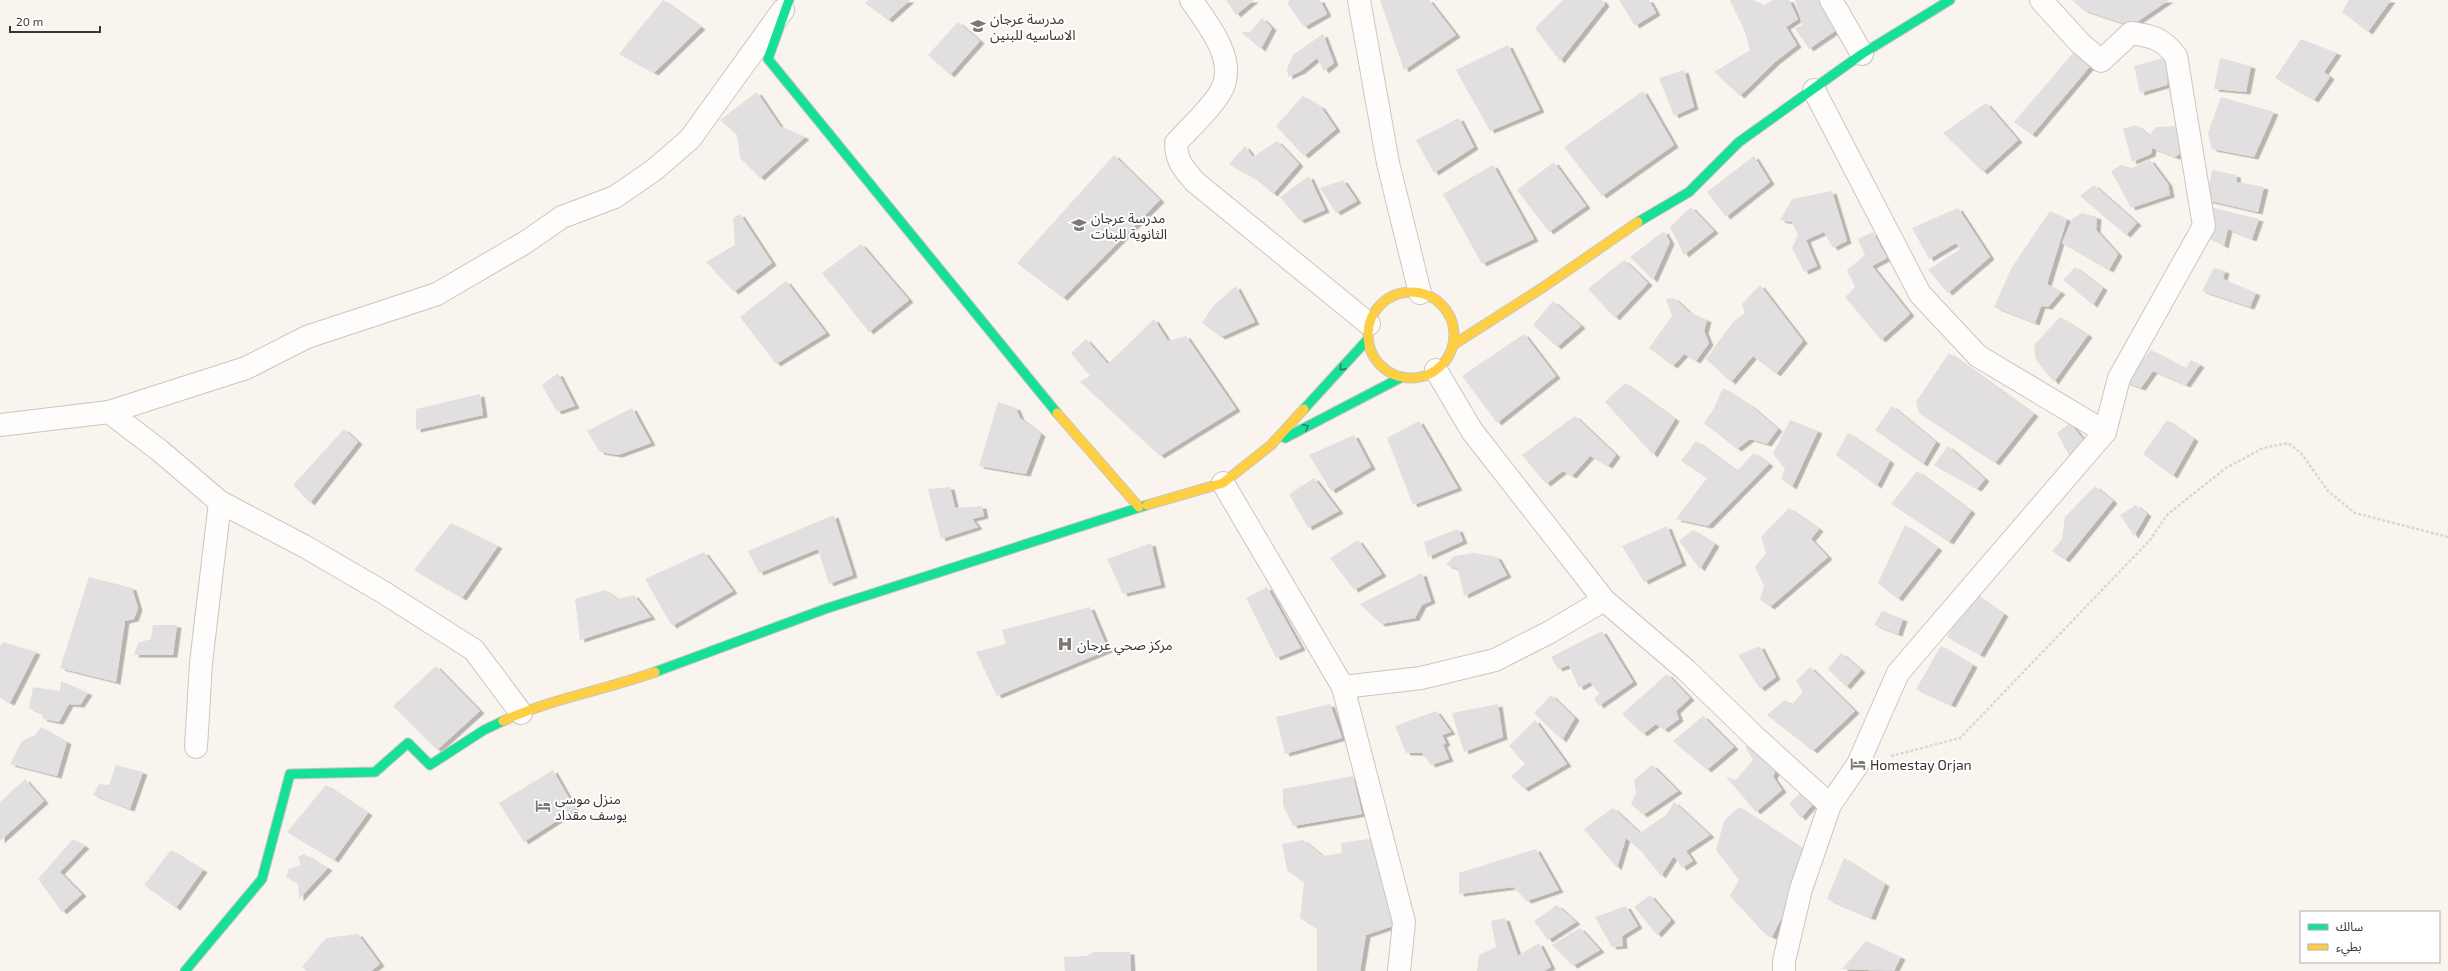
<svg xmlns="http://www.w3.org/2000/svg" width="2448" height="971" viewBox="0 0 2448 971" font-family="'Exo 2','Noto Sans Arabic',sans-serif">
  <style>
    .building { fill: #e1dfdf; filter: url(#shadow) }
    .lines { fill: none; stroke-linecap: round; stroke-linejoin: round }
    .street-casing { stroke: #cac6c1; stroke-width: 24 }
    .fast-casing { stroke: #cac6c1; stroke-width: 11 }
    .slow-casing { stroke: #cac6c1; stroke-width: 11 }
    .path { stroke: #d9d7d5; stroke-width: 2.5; stroke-dasharray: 3 2; stroke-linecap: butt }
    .street { stroke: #fefdfc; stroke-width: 22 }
    .fast { stroke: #16e098; stroke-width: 9 }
    .slow { stroke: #ffcf43; stroke-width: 9 }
    .oneway { stroke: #2a825f }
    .labels { text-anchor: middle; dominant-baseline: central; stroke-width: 4; stroke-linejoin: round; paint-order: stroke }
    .poi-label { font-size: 14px; fill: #3a3530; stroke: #fff; text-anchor: start }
  </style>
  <defs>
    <filter id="shadow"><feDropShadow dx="4.5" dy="2.5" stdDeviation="0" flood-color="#0004"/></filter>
  </defs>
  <rect width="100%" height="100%" fill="#f9f4ee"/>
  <g class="building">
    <polygon points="663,0 701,27 654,73 619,54"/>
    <polygon points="868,0 910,0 888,20 865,3"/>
    <polygon points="1226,0 1254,0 1236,15"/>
    <polygon points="1290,0 1320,0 1327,14 1304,27 1287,3"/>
    <polygon points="1380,0 1429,0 1456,35 1404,70"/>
    <polygon points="1563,0 1602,0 1605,4 1560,61 1535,28"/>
    <polygon points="1619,0 1649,0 1656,13 1635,26"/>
    <polygon points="1731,0 1754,0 1762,6 1773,0 1789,0 1798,19 1786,27 1797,45 1775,62 1740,96 1714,72 1750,50 1744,29 1730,1"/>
    <polygon points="1795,0 1826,0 1841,27 1809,49 1795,28 1802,25"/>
    <polygon points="2072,0 2169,0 2131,26 2083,10"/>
    <polygon points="2349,0 2391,0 2368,32 2342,12"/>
    <polygon points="1262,18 1272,28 1261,49 1241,32 1250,32"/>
    <polygon points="958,22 980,41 950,75 928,55"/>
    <polygon points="1323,34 1334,63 1324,71 1317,58 1301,71 1288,77 1287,68 1294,54"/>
    <polygon points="2301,39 2337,53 2324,72 2330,77 2314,100 2275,78"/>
    <polygon points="1508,45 1540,110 1490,131 1456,70"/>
    <polygon points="2073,53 2092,64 2032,135 2014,122"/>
    <polygon points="2168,57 2167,85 2140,93 2134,66"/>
    <polygon points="2220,58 2251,66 2246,92 2214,89"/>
    <polygon points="1684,70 1694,107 1674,116 1659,78"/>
    <polygon points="1643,91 1674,145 1602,196 1564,147"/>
    <polygon points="757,92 780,126 805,137 760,178 740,158 737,135 720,120"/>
    <polygon points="1303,96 1321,107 1336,129 1304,156 1276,126"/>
    <polygon points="2221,97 2274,112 2254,157 2212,149 2208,133"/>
    <polygon points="1986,103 2018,140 1983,172 1943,133"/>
    <polygon points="1459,118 1474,147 1434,173 1416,140"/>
    <polygon points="2136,125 2149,135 2156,127 2182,126 2183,152 2175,157 2152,148 2151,154 2132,162 2123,129"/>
    <polygon points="1277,141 1299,164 1273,194 1256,179 1229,164 1245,146 1253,157"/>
    <polygon points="1114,155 1160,200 1063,298 1017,263"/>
    <polygon points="1754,156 1770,182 1726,217 1707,192"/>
    <polygon points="2150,160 2168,184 2170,195 2131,208 2111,171 2121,165 2132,168"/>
    <polygon points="1554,162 1586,206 1549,232 1517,190"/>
    <polygon points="1493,165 1534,239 1482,264 1443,194"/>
    <polygon points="2212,170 2236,175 2237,182 2264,187 2258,212 2206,200"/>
    <polygon points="1309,176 1325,210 1300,221 1280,197"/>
    <polygon points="1343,180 1357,201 1336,213 1320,188"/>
    <polygon points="2094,185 2137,223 2126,235 2080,196"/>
    <polygon points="1832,191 1847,241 1833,248 1824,232 1806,240 1817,266 1804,272 1792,248 1798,235 1792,222 1780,220 1792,199"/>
    <polygon points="1691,207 1714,231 1684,255 1670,227"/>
    <polygon points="2210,207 2259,219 2252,239 2228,229 2224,246 2202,234"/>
    <polygon points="1958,208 1990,257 1948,293 1928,270 1960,249 1956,243 1929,259 1912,228"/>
    <polygon points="2050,211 2067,219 2047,284 2061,292 2048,307 2041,306 2035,323 1994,307 2012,267"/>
    <polygon points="2082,213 2097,217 2096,230 2118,254 2109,270 2062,243 2072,219"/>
    <polygon points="740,214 772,263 734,292 706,262 735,245 733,218"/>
    <polygon points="1664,231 1670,242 1653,280 1630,257"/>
    <polygon points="1873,232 1887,258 1872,266 1910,314 1881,340 1845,297 1855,287 1847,270 1865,255 1858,239"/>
    <polygon points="861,244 909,300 869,332 822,273"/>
    <polygon points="1624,260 1648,283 1615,318 1588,289"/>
    <polygon points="2075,267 2103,288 2093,305 2063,280"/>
    <polygon points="2214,268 2225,271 2223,279 2256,293 2250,307 2202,291"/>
    <polygon points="786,281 826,333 776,364 740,317"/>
    <polygon points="1760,285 1803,341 1776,374 1753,356 1731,382 1706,359 1733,322 1745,313 1742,304"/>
    <polygon points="1236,286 1255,322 1221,337 1202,323 1213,306"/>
    <polygon points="1674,298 1689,312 1707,320 1704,331 1709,343 1696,361 1684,354 1673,366 1649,348 1672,316 1666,299"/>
    <polygon points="1553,301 1581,326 1557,347 1533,325"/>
    <polygon points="2060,317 2088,335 2054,382 2036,360 2034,345"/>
    <polygon points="1154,319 1168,341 1186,336 1236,409 1160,456 1080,382 1090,376 1071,353 1086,339 1108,364"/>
    <polygon points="1524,334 1556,376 1497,423 1462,376"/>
    <polygon points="2151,350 2186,368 2191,360 2200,365 2186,385 2153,371 2141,388 2124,382"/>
    <polygon points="1949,353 2034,414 1995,463 1919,413 1916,402"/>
    <polygon points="558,373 575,406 557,412 542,385"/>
    <polygon points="1625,383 1675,419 1653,455 1605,402"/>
    <polygon points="1723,388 1751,406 1778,429 1767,444 1750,439 1737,449 1704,423 1713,410"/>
    <polygon points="480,394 483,415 416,430 416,409"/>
    <polygon points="998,402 1016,408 1020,418 1041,434 1026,474 979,466"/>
    <polygon points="1892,406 1936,442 1923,464 1875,430"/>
    <polygon points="632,408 651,443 618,455 600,452 587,431"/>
    <polygon points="1575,416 1616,455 1608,466 1590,456 1572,476 1563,471 1546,484 1522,455"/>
    <polygon points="1790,420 1818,431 1792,487 1781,479 1785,469 1773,454"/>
    <polygon points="2167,420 2194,439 2173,476 2143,454"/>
    <polygon points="1419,421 1458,488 1413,505 1387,438"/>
    <polygon points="2070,423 2087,444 2071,459 2057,433"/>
    <polygon points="344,429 358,442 310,503 293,485"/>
    <polygon points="1848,433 1890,461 1877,486 1836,455"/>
    <polygon points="1354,435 1371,467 1331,491 1309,455"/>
    <polygon points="1696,441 1737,471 1754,453 1769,464 1708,526 1676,519 1707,478 1681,461"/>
    <polygon points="1948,446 1985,479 1977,489 1934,465"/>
    <polygon points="1917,471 1971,511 1949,542 1891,504"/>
    <polygon points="1314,478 1339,511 1308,528 1289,494"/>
    <polygon points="2095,486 2113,501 2065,560 2052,551 2062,539 2065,517"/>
    <polygon points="950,487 955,508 982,506 984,516 972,519 978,527 941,539 928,489"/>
    <polygon points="2136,505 2147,514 2134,536 2120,515"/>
    <polygon points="1789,508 1819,529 1811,539 1828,557 1770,607 1760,599 1764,586 1755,567 1766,553 1761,537"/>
    <polygon points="834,515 853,575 829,584 818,549 759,573 748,551"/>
    <polygon points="451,523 498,546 462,598 414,570"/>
    <polygon points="1905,525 1938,548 1898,599 1878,583"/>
    <polygon points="1667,526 1682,563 1644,582 1622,546"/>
    <polygon points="1458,529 1463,541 1428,557 1424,542"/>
    <polygon points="1693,530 1715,544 1700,569 1679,541"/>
    <polygon points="1358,540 1382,574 1354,590 1330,558"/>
    <polygon points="1151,543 1161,585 1123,594 1107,559"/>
    <polygon points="704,552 733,591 672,626 645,579"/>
    <polygon points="1474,553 1497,557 1507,575 1464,596 1458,569 1446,565 1454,556"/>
    <polygon points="1422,573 1431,601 1422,605 1415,618 1381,624 1360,604"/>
    <polygon points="89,577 132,588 138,608 134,619 125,621 116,682 60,668"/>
    <polygon points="1267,587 1301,648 1276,658 1246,598"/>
    <polygon points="605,590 618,599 634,595 651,617 580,640 575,599"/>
    <polygon points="1973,593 2004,614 1980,655 1947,637"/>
    <polygon points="1090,607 1108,650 997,696 976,652 1006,644 1002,630"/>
    <polygon points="1882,611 1903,619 1898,634 1874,625"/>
    <polygon points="153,625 177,625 173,655 134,655 138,643 151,639"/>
    <polygon points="1602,631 1633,682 1599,706 1594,698 1600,694 1590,682 1579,688 1569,665 1558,669 1551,657"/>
    <polygon points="3,642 36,652 10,703 0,698 0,646"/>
    <polygon points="1760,646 1776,677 1760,689 1738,655"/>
    <polygon points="1941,646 1973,665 1951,705 1916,689"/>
    <polygon points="1841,653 1861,670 1846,687 1828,669"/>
    <polygon points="436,666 480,711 437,750 393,706"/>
    <polygon points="1810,667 1855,711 1813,751 1767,715 1785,700 1791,705 1803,692 1796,681"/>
    <polygon points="1667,674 1690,698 1676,711 1679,719 1664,730 1656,724 1643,734 1622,714"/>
    <polygon points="61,681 88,693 80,705 69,704 59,722 43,719 41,713 29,708 33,687 60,691"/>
    <polygon points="1551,695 1575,718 1562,740 1534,713"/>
    <polygon points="1330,704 1342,738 1285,754 1276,717"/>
    <polygon points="1498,704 1503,737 1464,752 1452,713"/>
    <polygon points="1436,711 1451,732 1442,735 1446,743 1443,745 1449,759 1431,765 1422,753 1406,753 1395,726"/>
    <polygon points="1703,716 1734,747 1707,770 1673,741"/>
    <polygon points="1535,720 1567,764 1524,789 1511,776 1525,764 1509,746"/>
    <polygon points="41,727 67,742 57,776 10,764 22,741 35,735"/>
    <polygon points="1750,744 1776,770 1773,777 1782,790 1756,812 1726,777 1736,780 1753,760 1745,747"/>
    <polygon points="116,765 143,772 130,809 93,795 99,784 109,785"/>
    <polygon points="1652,765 1678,791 1643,815 1631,804 1636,793 1634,780"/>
    <polygon points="553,770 575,809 524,842 499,803"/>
    <polygon points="1353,776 1362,814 1293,826 1283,805 1283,789"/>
    <polygon points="25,779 44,801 0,841 0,802"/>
    <polygon points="326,785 368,813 334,860 287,832"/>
    <polygon points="1801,792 1814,803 1801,818 1789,804"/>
    <polygon points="1674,802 1710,835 1686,851 1693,861 1682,868 1674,856 1661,876 1641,851 1626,838 1617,868 1584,829 1613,808 1640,833 1666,815"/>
    <polygon points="1739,807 1809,853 1788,894 1782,917 1772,937 1764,933 1730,896 1739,880 1716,850 1724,821"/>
    <polygon points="1376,838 1393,926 1366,935 1360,971 1317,971 1317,929 1300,918 1304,883 1287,870 1282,844 1303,840 1323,856 1342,853 1341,843"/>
    <polygon points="73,839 85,846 60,872 82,894 62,912 38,879"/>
    <polygon points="1536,849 1559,890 1527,901 1513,887 1459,894 1459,873"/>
    <polygon points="171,850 203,870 176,908 144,885"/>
    <polygon points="304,854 328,868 299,899 298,884 286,877 289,869 301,865 298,857"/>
    <polygon points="1844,858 1885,884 1871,918 1827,899"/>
    <polygon points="1650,895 1671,920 1657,935 1634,907"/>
    <polygon points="1557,905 1576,922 1548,940 1534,921"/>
    <polygon points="1626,906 1638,926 1622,936 1623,946 1612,947 1595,917"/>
    <polygon points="1505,918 1518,956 1539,943 1551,967 1544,971 1477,971 1479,955 1496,947 1491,921"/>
    <polygon points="1580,928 1600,950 1573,966 1552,945"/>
    <polygon points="358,934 380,964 371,971 307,971 302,967 326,938"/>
    <polygon points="1866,941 1901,957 1894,971 1842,969"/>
    <polygon points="1094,952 1130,952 1131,971 1065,971 1064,957 1086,956"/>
  </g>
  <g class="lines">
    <g class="street-casing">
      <g id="street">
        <path d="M 1191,0 C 1207,23 1237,59 1222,89 C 1216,103 1187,131 1176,143 C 1176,161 1184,169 1195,182 L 1369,324"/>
        <polyline points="1359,0 1388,163 1420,293"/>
        <polyline points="1831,0 1862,54"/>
        <polyline points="1814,90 1920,294 1978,356 2105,432"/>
        <polyline points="1436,370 1472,431 1604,600 1686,670 1755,737 1830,805"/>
        <polyline points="109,412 159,450 220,502 304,546 383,592 474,650 521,713"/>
        <polyline points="0,425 109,412 246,368 307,337 437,294 526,242 562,217 615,197 654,170 690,139 783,10"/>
        <polyline points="1223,483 1343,687 1404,922 1399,971"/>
        <polyline points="1343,687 1421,678 1495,660 1550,632 1604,600"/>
        <polyline points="196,747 201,663 220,502"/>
        <path d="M 1784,971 L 1784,961 L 1801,889 L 1830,805 L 1858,764 L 1898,673 L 2105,432 L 2119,378 L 2204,226 L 2176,56 C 2162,38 2152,36 2131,33 L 2101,61 L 2080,43 L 2041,0"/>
      </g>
    </g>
    <g class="fast-casing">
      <g id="fast">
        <polyline points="789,0 768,59 1057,413"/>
        <polyline points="1638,222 1689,192 1739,142 1862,54 1950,0"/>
        <polyline points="1304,409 1368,339"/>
        <polyline points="1285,438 1402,377"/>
        <polyline points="655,672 825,609 1147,505"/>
        <polyline points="185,971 262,879 290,774 375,772 408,743 430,765 484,730 503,721"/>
      </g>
    </g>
    <g class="slow-casing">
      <g id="slow">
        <circle cx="1411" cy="335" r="43"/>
        <polyline points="1453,345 1545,286 1638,222"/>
        <polyline points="1057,413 1139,507"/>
        <polyline points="1147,505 1223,483 1271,445 1304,409"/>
        <path d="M 503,721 C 551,699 605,690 655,672"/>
      </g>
    </g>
    <polyline class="path" points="1891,756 1960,738 2150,540 2168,514 2226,468 2263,448 2288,443 2301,453 2328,491 2355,513 2448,537"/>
    <use href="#street" class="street"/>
    <use href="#fast" class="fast"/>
    <use href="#slow" class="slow"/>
  </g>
  <defs><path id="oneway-chevron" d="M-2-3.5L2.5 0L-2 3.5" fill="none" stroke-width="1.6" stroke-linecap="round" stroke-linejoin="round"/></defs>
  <g class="oneway">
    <use href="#oneway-chevron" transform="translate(1342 368) rotate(132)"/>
    <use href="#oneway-chevron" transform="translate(1306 427) rotate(-28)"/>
  </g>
  <defs>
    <g id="school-bare" transform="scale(1.2)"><path d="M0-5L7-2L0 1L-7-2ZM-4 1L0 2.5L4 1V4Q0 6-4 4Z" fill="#7d7872" stroke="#fff" stroke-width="2.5" paint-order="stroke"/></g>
    <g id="hospital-bare" transform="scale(1.2)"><path d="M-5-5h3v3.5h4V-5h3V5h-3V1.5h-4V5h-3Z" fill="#7d7872" stroke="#fff" stroke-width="2.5" paint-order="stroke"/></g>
    <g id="hotel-bare" transform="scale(1.2)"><path d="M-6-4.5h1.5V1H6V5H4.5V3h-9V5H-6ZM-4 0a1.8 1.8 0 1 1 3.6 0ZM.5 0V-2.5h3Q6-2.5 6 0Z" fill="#7d7872" stroke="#fff" stroke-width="2.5" paint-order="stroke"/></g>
  </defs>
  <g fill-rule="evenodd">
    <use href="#school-bare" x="978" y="26"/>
    <use href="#school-bare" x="1079" y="225"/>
    <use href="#hospital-bare" x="1065" y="644"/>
    <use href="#hotel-bare" x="1858" y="764"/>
    <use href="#hotel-bare" x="543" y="806"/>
  </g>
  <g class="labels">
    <g class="poi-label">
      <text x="990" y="18">مدرسة عرجان<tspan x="990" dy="16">الاساسيه للبنين</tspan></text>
      <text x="1091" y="217">مدرسة عرجان<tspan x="1091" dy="16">الثانوية للبنات</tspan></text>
      <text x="1077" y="644">مركز صحي عرجان</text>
      <text x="1870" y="764">Homestay Orjan</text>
      <text x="555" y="798">منزل موسى<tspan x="555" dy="16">يوسف مقداد</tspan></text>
    </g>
  </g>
  <rect x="2300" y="911" width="140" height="52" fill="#ffffff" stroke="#b0aeac"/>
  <rect x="2308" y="924" width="20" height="6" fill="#16e098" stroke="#b0aeac"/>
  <text x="2336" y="931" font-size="12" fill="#3a3530">سالك</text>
  <rect x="2308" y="944" width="20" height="6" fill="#ffcf43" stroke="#b0aeac"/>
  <text x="2336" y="951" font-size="12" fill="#3a3530">بطيء</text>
  <path d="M10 26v6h90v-6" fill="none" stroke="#3a3530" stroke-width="2"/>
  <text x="16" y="26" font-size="12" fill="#3a3530" stroke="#ffffff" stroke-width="3" paint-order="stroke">20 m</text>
</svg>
